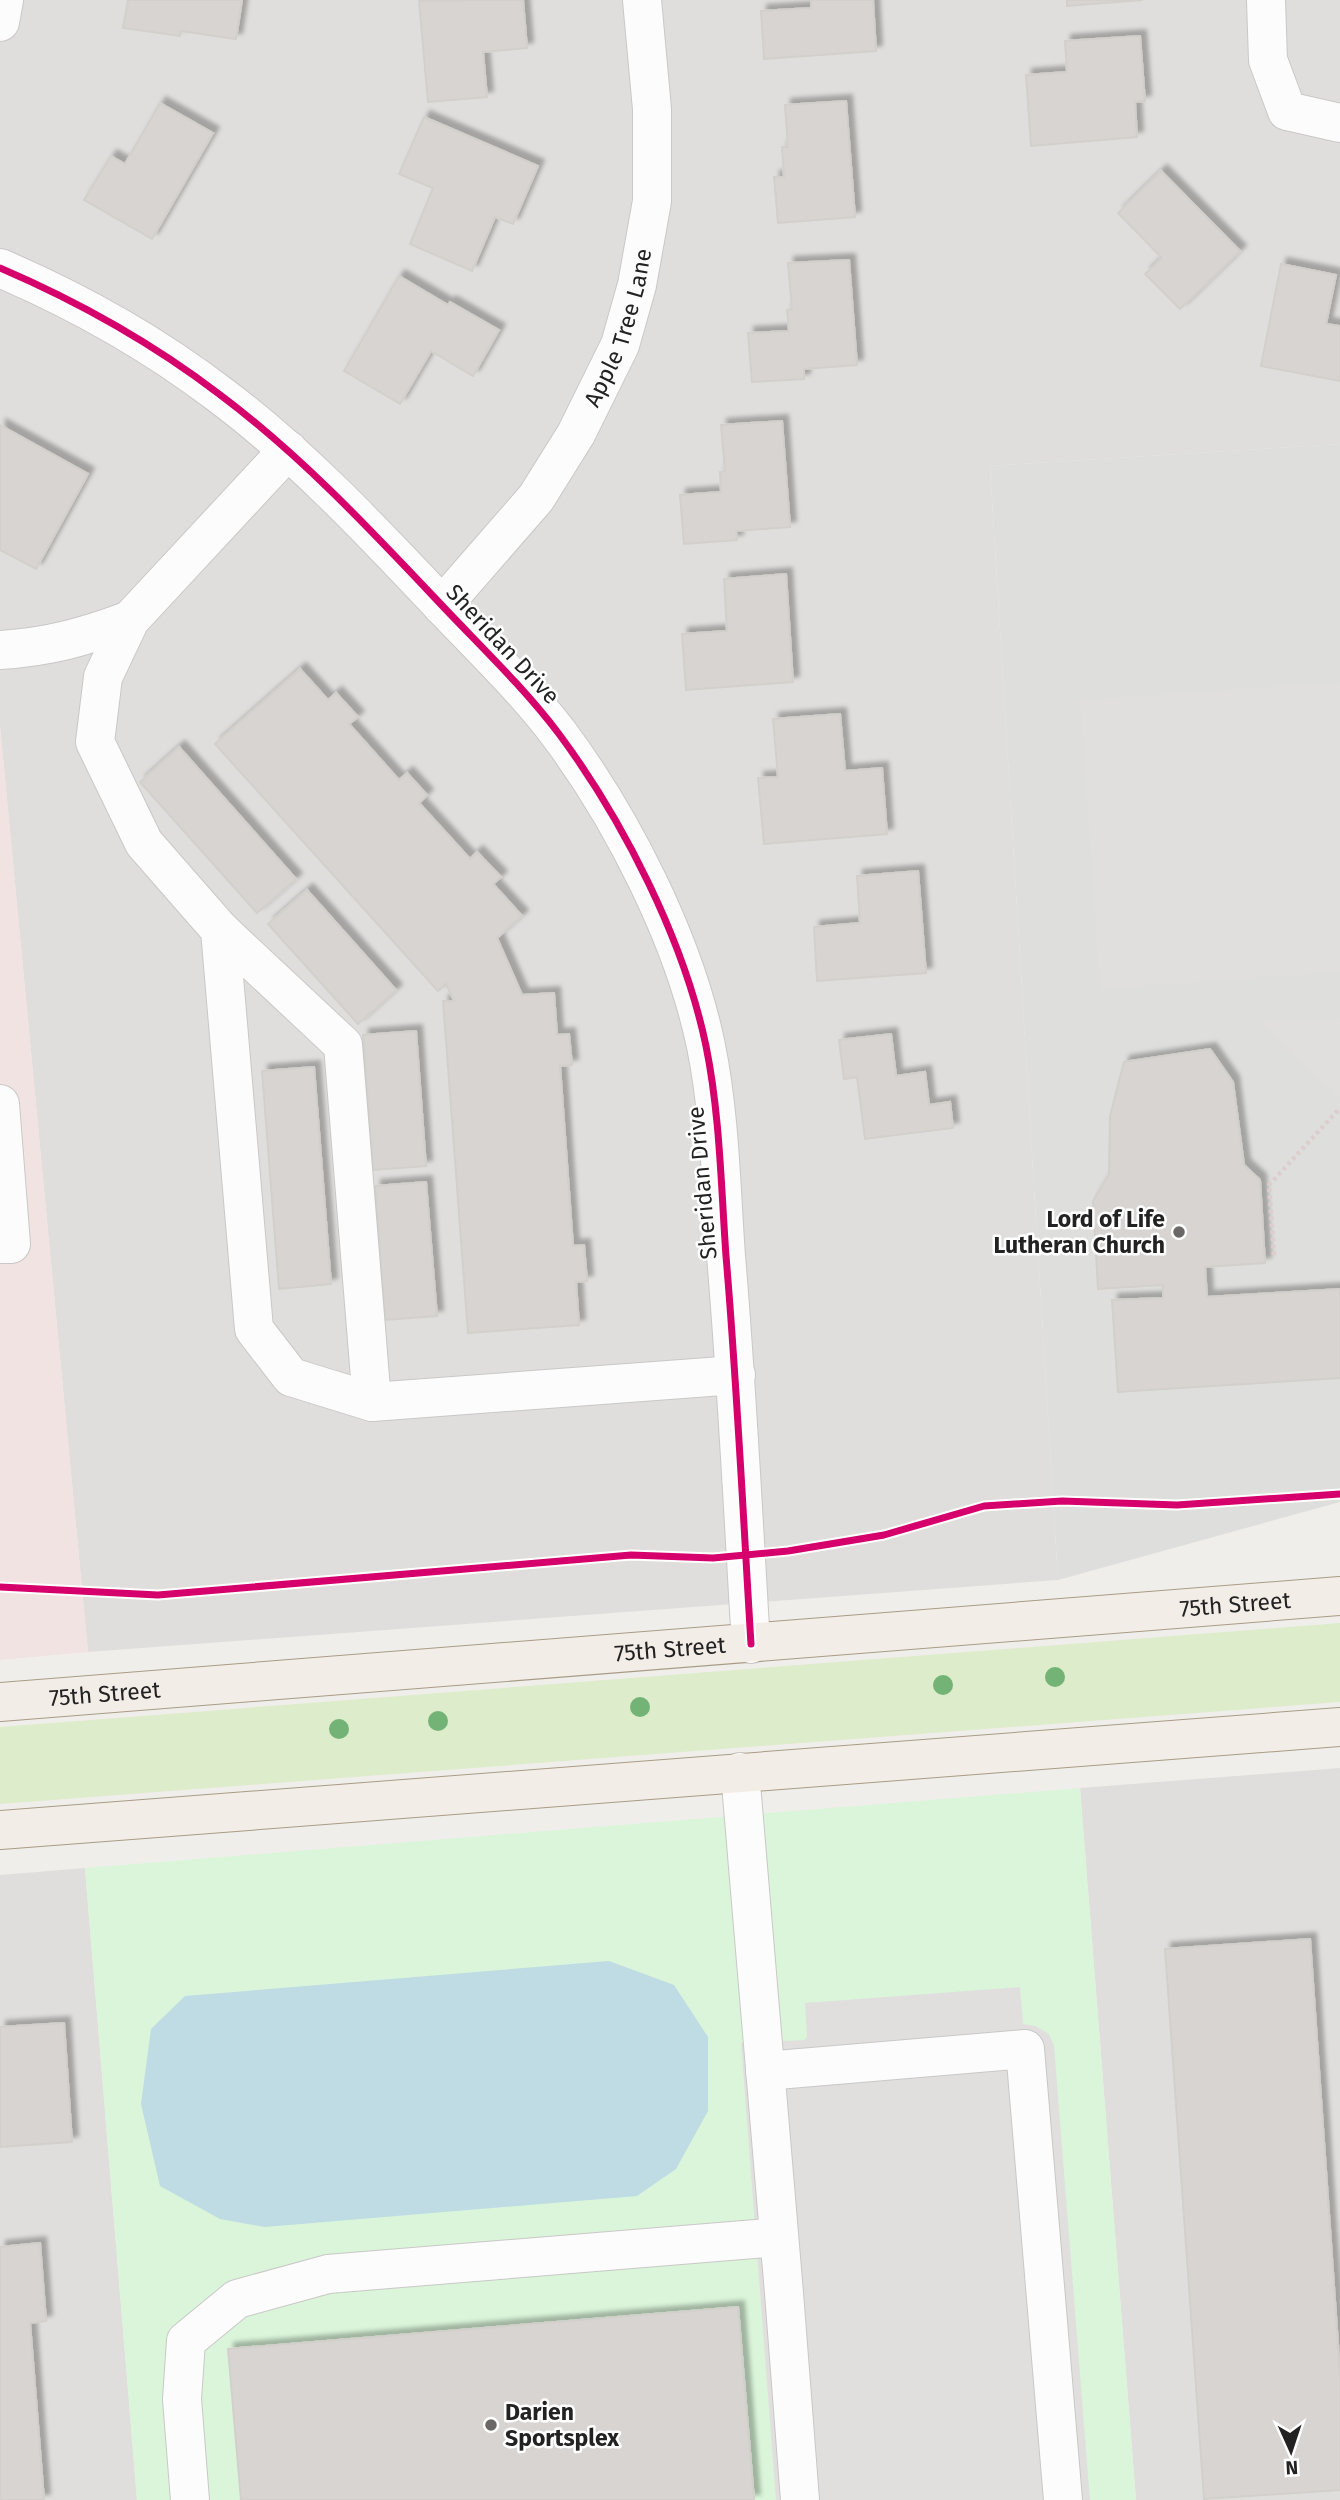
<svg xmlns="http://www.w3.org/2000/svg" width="1340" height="2500" viewBox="0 0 1340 2500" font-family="'Fira Sans',sans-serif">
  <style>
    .residential { fill: #dfdedc }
    .commercial { fill: #f1e3e1 }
    .religious { fill: #dededc }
    .grass { fill: #ddeccb }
    .park { fill: #daf5da }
    .parking { fill: #e0dfde }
    .water { fill: #bfdbe3 }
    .building { fill: #d7d4d2; stroke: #d3d0cc; stroke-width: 2; filter: url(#shadow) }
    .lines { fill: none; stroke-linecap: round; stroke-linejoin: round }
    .minor-casing { stroke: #c9c8c7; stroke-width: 40 }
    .major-casing { stroke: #a79c86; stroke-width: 40 }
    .path { stroke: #dccecd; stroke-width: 4.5; stroke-dasharray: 3.5 3.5; stroke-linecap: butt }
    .minor { stroke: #fdfcfc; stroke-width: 38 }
    .major { stroke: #f3ede7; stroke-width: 38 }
    .cycleway-casing { stroke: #fff; stroke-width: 11 }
    .cycleway { stroke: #d6006c; stroke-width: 7 }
    .tree { fill: #73b476 }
    .poi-dot { fill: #6a6968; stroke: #fff; stroke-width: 2.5 }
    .labels { text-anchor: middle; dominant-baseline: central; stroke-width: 5; stroke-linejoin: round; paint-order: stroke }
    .street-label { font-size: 23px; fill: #222; stroke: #fff }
    .poi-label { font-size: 23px; font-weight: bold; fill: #222; stroke: #fff; text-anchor: end }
  </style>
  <defs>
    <filter id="shadow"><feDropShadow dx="6" dy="-6" stdDeviation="2" flood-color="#0004"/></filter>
  </defs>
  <rect width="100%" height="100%" fill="#f0eeeb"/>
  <g class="residential">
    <polygon points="0,0 1340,0 1340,444 990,466 1058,1580 88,1652 0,726"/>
    <polygon points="1340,1768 1340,2500 1136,2500 1080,1788"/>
    <polygon points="85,1868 137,2500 0,2500 0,1875"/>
  </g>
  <polygon class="commercial" points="0,726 88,1652 0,1660"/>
  <polygon class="religious" points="1340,444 1340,1502 1058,1580 990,466"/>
  <polygon class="grass" points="1340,1623 1340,1702 0,1804 0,1727"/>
  <polygon class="park" points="1080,1788 1136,2500 137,2500 85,1868"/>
  <g class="parking">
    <polygon points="1340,682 1340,972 1100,989 1080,700"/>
    <polygon points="1340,1018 1340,1098 1262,1022"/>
    <polygon points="1020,1987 1023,2024 1035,2026 1049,2034 1054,2046 1090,2500 776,2500 741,2043 804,2040 807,2037 805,2003"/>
  </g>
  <polygon class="water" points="609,1961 674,1985 708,2037 708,2111 676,2169 637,2196 265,2227 220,2219 160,2186 141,2104 151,2029 185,1996"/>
  <g class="building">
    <polygon points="128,0 242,0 236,39 181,31 180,36 123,28"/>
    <polygon points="523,0 527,48 483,52 487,97 428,102 419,1"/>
    <polygon points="811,0 873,0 876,51 764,59 761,11 811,8"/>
    <polygon points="1067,0 1143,0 1067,6"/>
    <polygon points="1140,36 1145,101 1135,102 1137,137 1031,146 1026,75 1067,72 1065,41"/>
    <polygon points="846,101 855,217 778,223 774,177 784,177 782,147 788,147 785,105"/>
    <polygon points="160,103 213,133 152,239 84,200 111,156 125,164"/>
    <polygon points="424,117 538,166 513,224 495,217 472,271 410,244 433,188 399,174"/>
    <polygon points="1161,171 1240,251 1180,309 1145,274 1162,258 1118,213"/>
    <polygon points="849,260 857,365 804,369 804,379 752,382 748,333 789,331 787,310 792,309 788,263"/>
    <polygon points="1281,264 1336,275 1326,324 1340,326 1340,381 1261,366"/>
    <polygon points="399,276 448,305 450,302 499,330 473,376 431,351 400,404 344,371"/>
    <polygon points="782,421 790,527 736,531 737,540 684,544 680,495 721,492 720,472 725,471 721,425"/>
    <polygon points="0,425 88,474 36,569 0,550"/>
    <polygon points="786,574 793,682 686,690 682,634 727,631 724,579"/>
    <polygon points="300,669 328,700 336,693 358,717 349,724 399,780 407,773 427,795 419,803 470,859 477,852 501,877 493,884 522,916 497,938 522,995 554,993 557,1035 569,1034 572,1065 560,1066 573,1246 584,1245 587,1281 576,1282 579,1325 468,1333 443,1001 454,1001 446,984 438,991 215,744"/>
    <polygon points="840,714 845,771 882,768 887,834 764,844 758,778 778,777 773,719"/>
    <polygon points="179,747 296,879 257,913 140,782"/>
    <polygon points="918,871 926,973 817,981 814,927 860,923 857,876"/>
    <polygon points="307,890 396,990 358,1024 268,924"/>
    <polygon points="416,1031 426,1166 373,1170 363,1035"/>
    <polygon points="891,1034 896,1076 925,1072 929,1105 950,1102 953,1128 865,1139 857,1077 844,1079 839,1040"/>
    <polygon points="1210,1049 1233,1082 1244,1165 1260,1180 1265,1263 1205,1267 1207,1297 1340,1289 1340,1378 1118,1392 1112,1300 1163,1298 1163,1285 1098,1289 1093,1201 1109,1174 1110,1116 1124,1062"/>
    <polygon points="314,1067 331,1284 279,1289 262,1071"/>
    <polygon points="426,1182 437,1316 385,1320 375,1186"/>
    <polygon points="1310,1939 1340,2373 1340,2490 1204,2499 1165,1949"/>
    <polygon points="64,2023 72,2142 0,2147 0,2027"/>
    <polygon points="40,2243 46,2321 30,2323 44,2500 0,2500 0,2247"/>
    <polygon points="738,2307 754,2500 241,2500 228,2349"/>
  </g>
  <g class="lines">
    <g class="minor-casing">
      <g id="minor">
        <polyline points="1266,0 1268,60 1287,111 1340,123"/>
        <polyline points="0,22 4,0"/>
        <path d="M 0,268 C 77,301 152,343 219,394 C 298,453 367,526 434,597 C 476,642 522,685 559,734 C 623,820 684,940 706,1046 C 720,1115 721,1186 726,1256 C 737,1385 743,1514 751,1644"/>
        <polyline points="288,450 130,620 103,677 95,742 144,843 220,930 254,1329 291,1377 372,1402 736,1375"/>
        <path id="s1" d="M 442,606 L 536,498 L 576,434 L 620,345 L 637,285 L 652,201 L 652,109 L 642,0"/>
        <path d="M 0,650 C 49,647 84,637 130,620"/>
        <polyline points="220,930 343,1045 372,1402"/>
        <polyline points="0,1104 11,1244 0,1244"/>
        <polyline points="740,1772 784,2293 800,2500"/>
        <polyline points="765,2071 1025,2049 1063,2500"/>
        <polyline points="190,2500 182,2399 186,2341 237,2299 328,2274 779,2237"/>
      </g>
    </g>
    <g class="major-casing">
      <g id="major">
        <path id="s2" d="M 0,1702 L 1340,1596"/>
        <polyline points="0,1830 1340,1727"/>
      </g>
    </g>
    <polyline class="path" points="1274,1255 1269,1185 1340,1108"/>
    <use href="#minor" class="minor"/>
    <use href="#major" class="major"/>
    <g class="cycleway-casing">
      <g id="cycleway">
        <path d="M 0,268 C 77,301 152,343 219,394 C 298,453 367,526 434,597 C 476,642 522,685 559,734 C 623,820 684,940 706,1046 C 720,1115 721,1186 726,1256 C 737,1385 743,1514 751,1644"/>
        <polyline points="0,1587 158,1595 631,1555 713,1558 788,1551 884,1535 984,1506 1062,1501 1177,1505 1340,1494"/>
      </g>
    </g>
    <use href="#cycleway" class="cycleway"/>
  </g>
  <g class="tree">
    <circle cx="1055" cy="1677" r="10"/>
    <circle cx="943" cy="1685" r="10"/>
    <circle cx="640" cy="1707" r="10"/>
    <circle cx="438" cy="1721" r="10"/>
    <circle cx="339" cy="1729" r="10"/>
  </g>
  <g class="poi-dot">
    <circle cx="1179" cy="1232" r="7"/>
    <circle cx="491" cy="2425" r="7"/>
  </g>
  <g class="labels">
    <g class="street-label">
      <text stroke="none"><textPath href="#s1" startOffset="334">Apple Tree Lane</textPath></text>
      <text transform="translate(503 644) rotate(47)">Sheridan Drive</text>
      <text transform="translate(702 1183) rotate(-95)">Sheridan Drive</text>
      <text stroke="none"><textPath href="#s2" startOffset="1239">75th Street</textPath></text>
      <text stroke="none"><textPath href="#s2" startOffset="672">75th Street</textPath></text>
      <text stroke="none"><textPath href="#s2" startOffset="105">75th Street</textPath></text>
    </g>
    <g class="poi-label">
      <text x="1165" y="1219">Lord of Life<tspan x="1165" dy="26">Lutheran Church</tspan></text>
      <text x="505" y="2412" text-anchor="start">Darien<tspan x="505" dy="26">Sportsplex</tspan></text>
    </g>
  </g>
  <g transform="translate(1291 2451) rotate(177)" stroke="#ffffff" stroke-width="5" paint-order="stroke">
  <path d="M0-5L12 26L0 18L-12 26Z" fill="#222222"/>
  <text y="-10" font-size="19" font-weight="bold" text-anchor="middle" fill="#222222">N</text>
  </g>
</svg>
